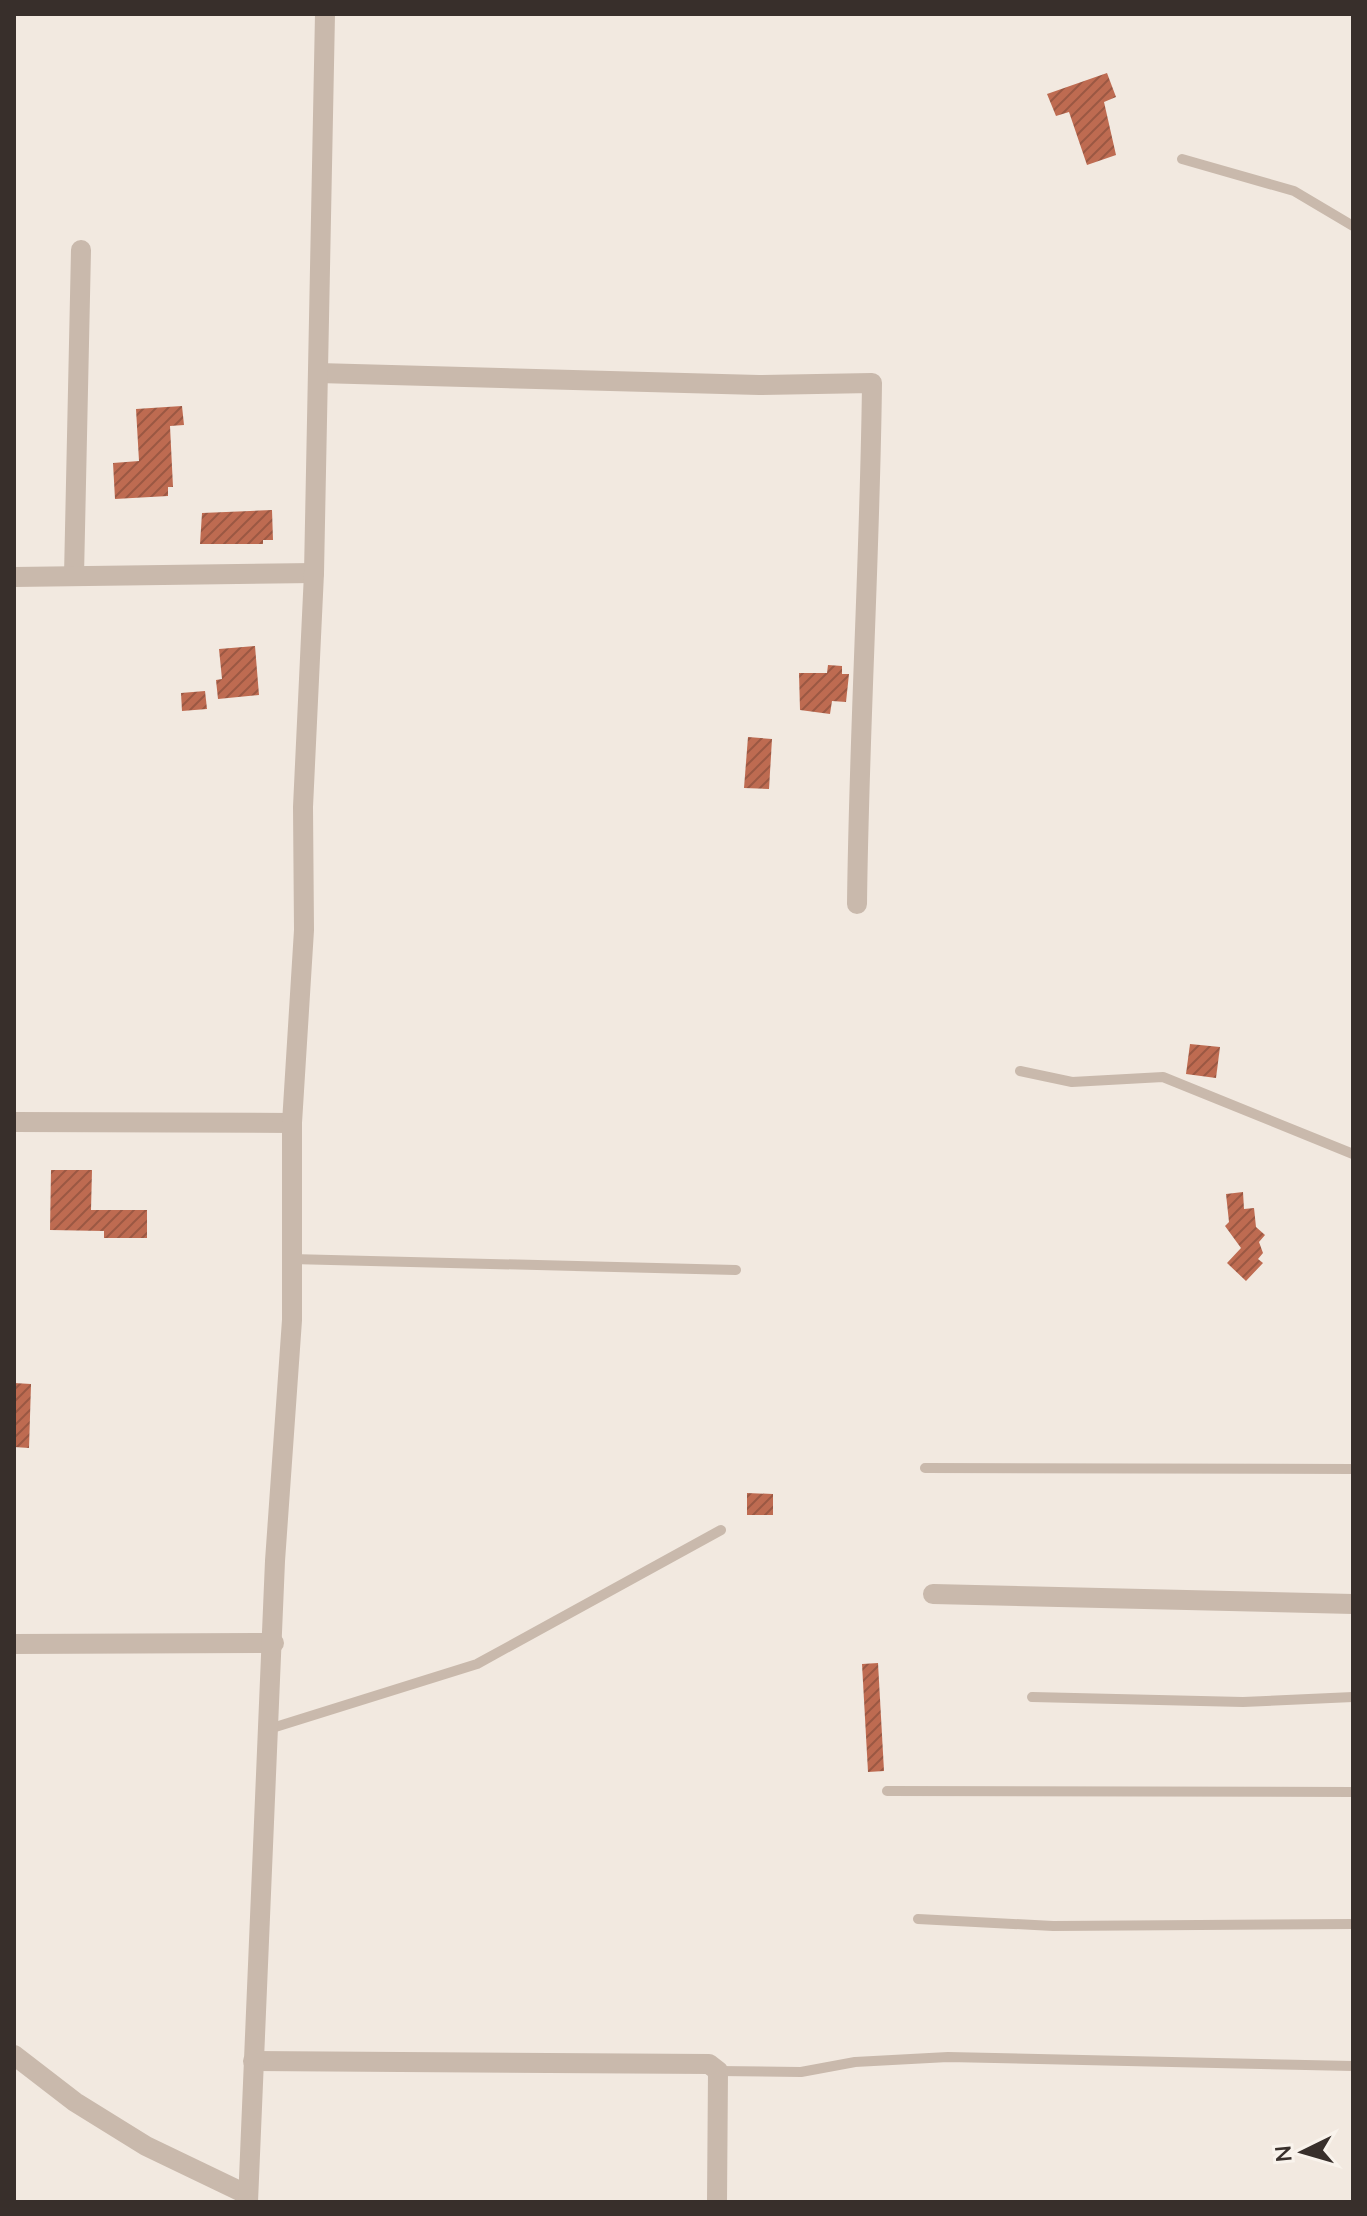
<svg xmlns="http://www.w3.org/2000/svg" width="1367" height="2216" viewBox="0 0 1367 2216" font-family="'Nunito Sans',sans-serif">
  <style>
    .building { fill: url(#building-hatch) }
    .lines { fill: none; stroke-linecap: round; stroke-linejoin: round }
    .service { stroke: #c9b9ac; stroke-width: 10 }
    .minor { stroke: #c9b9ac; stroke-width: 20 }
  </style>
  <defs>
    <pattern id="building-hatch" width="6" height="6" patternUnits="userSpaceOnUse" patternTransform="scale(2)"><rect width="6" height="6" fill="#be6b51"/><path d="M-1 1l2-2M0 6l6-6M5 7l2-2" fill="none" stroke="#9b5843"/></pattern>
  </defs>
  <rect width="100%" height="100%" fill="#f2e9e0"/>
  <g class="building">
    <polygon points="1107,73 1116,97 1104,102 1116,155 1087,165 1069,112 1056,116 1047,94"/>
    <polygon points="182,406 184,425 170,426 173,487 168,487 168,496 115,499 113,463 139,461 136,409"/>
    <polygon points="272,510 273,540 263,540 263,544 200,544 202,513"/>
    <polygon points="255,646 259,695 218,699 216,680 222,679 219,649"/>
    <polygon points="828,665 842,666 842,674 849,674 846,702 832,701 830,714 800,710 799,673 827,673"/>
    <polygon points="205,691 207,709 182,711 181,693"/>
    <polygon points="748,737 772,739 769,789 744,788"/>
    <polygon points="1190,1044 1220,1047 1216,1078 1186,1074"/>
    <polygon points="51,1170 92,1170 91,1210 147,1210 147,1238 104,1238 104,1231 50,1230"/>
    <polygon points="1243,1192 1244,1209 1254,1208 1256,1227 1265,1235 1259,1242 1263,1253 1258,1259 1263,1263 1246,1281 1227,1263 1241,1248 1225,1226 1229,1222 1226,1194"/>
    <polygon points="14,1383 31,1384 29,1448 14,1447"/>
    <polygon points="747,1493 773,1494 773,1515 747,1515"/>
    <polygon points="878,1663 884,1771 868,1772 862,1664"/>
  </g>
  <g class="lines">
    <g class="service">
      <polyline points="1182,159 1294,191 1353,226"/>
      <polyline points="1020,1071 1072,1082 1163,1077 1353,1154"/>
      <polyline points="291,1259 736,1270"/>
      <polyline points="925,1468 1353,1469"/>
      <polyline points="1032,1697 1243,1702 1353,1697"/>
      <polyline points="269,1729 477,1664 721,1530"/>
      <polyline points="887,1791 1353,1792"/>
      <polyline points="918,1919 1053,1926 1353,1924"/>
      <polyline points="718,2071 801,2072 855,2062 948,2057 1353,2066"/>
    </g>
    <g class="minor">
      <path d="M 318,373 L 759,385 L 872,383 C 870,557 859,730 857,904"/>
      <polyline points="74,576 81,250"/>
      <polyline points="14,577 314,573"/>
      <polyline points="14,1122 292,1123"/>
      <polyline points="933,1594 1353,1604"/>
      <polyline points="14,1644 274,1643"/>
      <polyline points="14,2055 75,2102 146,2146 248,2195"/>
      <polyline points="253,2061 709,2064 718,2071 717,2202"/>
      <polyline points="248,2202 275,1561 292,1320 292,1123 304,930 303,807 314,573 325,14"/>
    </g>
  </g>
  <rect width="1367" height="2216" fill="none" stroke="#382f2b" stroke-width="32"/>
  <g transform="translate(1303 2152) rotate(265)" stroke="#f9f3ec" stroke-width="6" paint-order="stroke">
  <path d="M0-6L14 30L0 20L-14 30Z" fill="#382f2b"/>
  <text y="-12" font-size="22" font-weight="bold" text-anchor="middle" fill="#382f2b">N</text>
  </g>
</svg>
